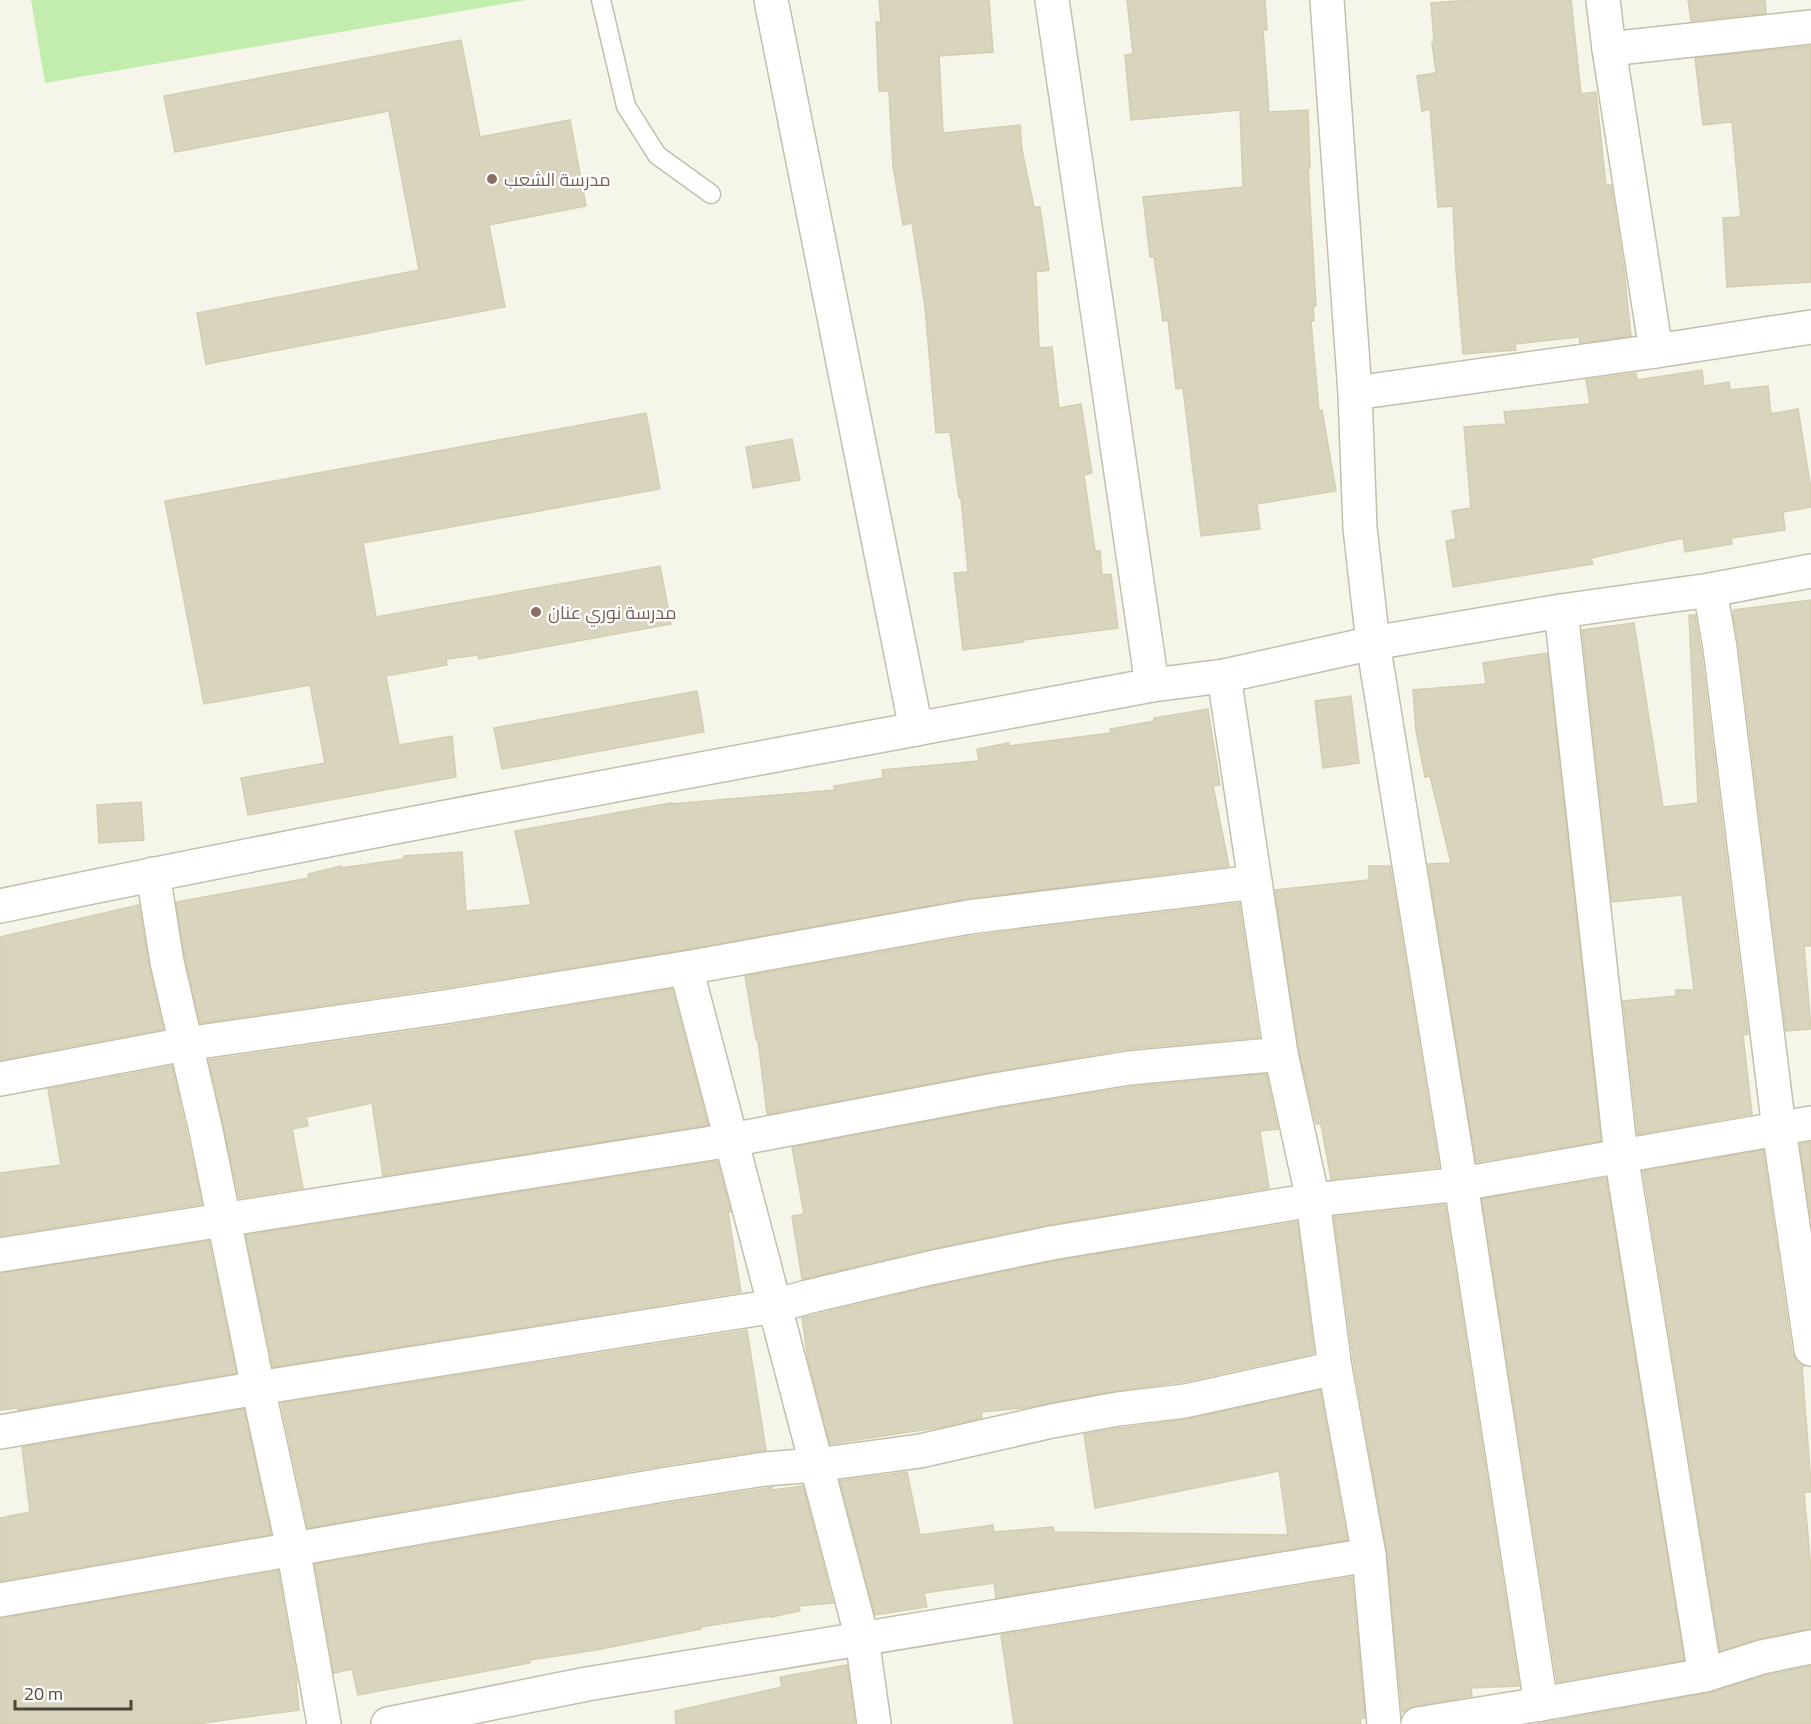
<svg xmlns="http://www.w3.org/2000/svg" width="1811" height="1724" viewBox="0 0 1811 1724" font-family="'Titillium Web',Cairo,sans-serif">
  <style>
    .green { fill: #c3edaf }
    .building { fill: #d9d4be; stroke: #d4ceb0; stroke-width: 1.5 }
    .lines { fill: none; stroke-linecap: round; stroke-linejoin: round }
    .lane-casing { stroke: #c2c0ab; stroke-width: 21 }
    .street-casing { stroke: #c2c0ab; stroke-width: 36 }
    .lane { stroke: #fff; stroke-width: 18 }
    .street { stroke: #fff; stroke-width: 33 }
    .education-dot { fill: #8d6e63; stroke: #fff; stroke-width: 2 }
    .labels { text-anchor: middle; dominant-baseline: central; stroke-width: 4.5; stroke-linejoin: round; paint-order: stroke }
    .education-label { font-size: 18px; fill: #785e54; stroke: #fff; text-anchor: start }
  </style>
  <rect width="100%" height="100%" fill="#f6f5e9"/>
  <polygon class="green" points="31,0 526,0 45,83"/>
  <g class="building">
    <polygon points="879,0 989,0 993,52 939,56 943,133 1020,125 1022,150 1034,207 1040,207 1049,270 1036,272 1039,348 1052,347 1059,408 1081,404 1092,473 1084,475 1095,551 1100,551 1102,575 1111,574 1118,628 1023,640 1023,642 963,650 954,573 968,572 961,498 959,498 950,432 936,433 925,307 912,223 903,225 893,166 889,91 879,91 876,22 881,22"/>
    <polygon points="1127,0 1265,0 1267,30 1263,30 1269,112 1308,110 1310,168 1308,168 1316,306 1313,306 1314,321 1311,321 1319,411 1322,410 1336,491 1257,504 1260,529 1201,536 1183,388 1176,389 1168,320 1163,321 1154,257 1150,257 1143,197 1243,187 1240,110 1131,120 1125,55 1133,54"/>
    <polygon points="1471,0 1571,0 1581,94 1596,92 1606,185 1611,185 1624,270 1631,336 1580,343 1579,337 1515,344 1516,350 1463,354 1456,269 1453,206 1438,207 1430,109 1422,111 1417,76 1436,73 1432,42 1434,42 1431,3"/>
    <polygon points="1688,0 1765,0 1766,13 1691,21"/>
    <polygon points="461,40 480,137 570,120 586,206 489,225 505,307 206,364 197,313 419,270 389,111 175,152 164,96"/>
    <polygon points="1811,46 1811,282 1727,287 1723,218 1741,217 1732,122 1703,125 1695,58"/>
    <polygon points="1702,370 1704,386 1729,382 1730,390 1768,386 1771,414 1798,409 1811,489 1811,507 1783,512 1785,530 1731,538 1732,544 1685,552 1683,538 1591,558 1593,564 1453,587 1446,541 1456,539 1452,511 1471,508 1464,427 1506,424 1504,412 1590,404 1586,380 1636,373 1637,380"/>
    <polygon points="646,413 660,489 363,543 376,617 660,566 671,624 479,659 478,655 446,659 447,665 386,676 399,745 452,736 456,777 248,815 241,778 325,763 310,685 204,704 165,501"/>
    <polygon points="792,439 800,480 753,488 746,447"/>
    <polygon points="1811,600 1811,946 1804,946 1811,1029 1786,1031 1739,646 1733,613 1734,610"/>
    <polygon points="1689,615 1695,615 1701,651 1748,1034 1743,1035 1752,1114 1638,1134 1623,1001 1676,996 1676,990 1694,990 1682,895 1612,902 1582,630 1634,623 1663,807 1698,803"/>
    <polygon points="1547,653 1601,1141 1476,1162 1428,864 1451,863 1430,776 1425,777 1416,731 1413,690 1486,684 1483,663"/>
    <polygon points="697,691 704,732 502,769 494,728"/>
    <polygon points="1351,696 1359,763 1323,768 1315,701"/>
    <polygon points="1208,709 1220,785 1213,786 1229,866 966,899 683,950 441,988 200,1023 185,958 176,902 309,878 308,874 341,866 341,868 404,859 404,856 462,852 466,911 531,905 515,831 671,803 671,804 835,790 834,786 883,778 882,770 979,761 977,749 1009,743 1009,746 1111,733 1110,729 1155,721 1154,718"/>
    <polygon points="141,802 144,840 99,843 97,805"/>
    <polygon points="1369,866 1390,866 1439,1167 1331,1179 1321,1124 1316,1124 1299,1051 1275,890 1369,880"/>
    <polygon points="1239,903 1259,1037 1126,1049 992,1072 767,1114 758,1040 756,1040 745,976 972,936"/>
    <polygon points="139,905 149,966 163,1029 0,1060 0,937"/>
    <polygon points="672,989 708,1125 383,1176 372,1103 306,1117 308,1126 292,1129 303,1188 239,1198 209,1060 447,1026"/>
    <polygon points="172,1066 202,1204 0,1236 0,1173 61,1165 48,1089"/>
    <polygon points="1266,1074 1278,1129 1260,1131 1269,1188 1047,1225 926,1250 802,1279 792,1216 804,1214 792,1147 998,1108 1131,1087"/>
    <polygon points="1811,1142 1811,1219 1800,1144"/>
    <polygon points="1763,1150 1792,1352 1797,1361 1804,1366 1802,1367 1811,1484 1811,1492 1804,1492 1811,1569 1811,1629 1758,1639 1720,1651 1643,1171"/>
    <polygon points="717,1161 731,1212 728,1212 741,1292 273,1367 246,1235"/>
    <polygon points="1606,1178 1684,1660 1557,1682 1482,1199"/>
    <polygon points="1445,1205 1519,1686 1471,1688 1472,1696 1415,1706 1402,1712 1387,1552 1354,1365 1334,1217"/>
    <polygon points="1297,1222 1314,1353 1182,1382 1115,1391 1024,1408 981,1412 982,1418 936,1428 830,1444 808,1359 802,1318 934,1286 1054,1261"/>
    <polygon points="209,1241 236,1373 18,1410 18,1408 0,1410 0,1273"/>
    <polygon points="747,1330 766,1450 665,1465 308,1528 281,1403"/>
    <polygon points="1320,1390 1347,1540 996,1598 994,1583 924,1593 927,1607 875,1615 840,1481 907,1472 920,1535 993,1525 994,1532 1053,1527 1054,1532 1288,1535 1279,1471 1095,1508 1084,1434 1121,1428 1189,1419"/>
    <polygon points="244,1409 271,1534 0,1581 0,1518 30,1512 22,1447"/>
    <polygon points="803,1486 833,1603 799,1606 800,1611 771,1617 771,1616 700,1627 701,1629 596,1650 530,1660 530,1663 358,1695 352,1669 334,1673 315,1564 671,1503 767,1488 772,1487 772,1490"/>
    <polygon points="278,1571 297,1681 296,1681 299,1710 196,1724 0,1724 0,1618"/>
    <polygon points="1352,1577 1365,1718 1360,1719 1361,1724 1014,1724 1001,1635"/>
    <polygon points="847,1665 855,1724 676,1724 675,1711 782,1687 780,1677"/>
    <polygon points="1811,1666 1811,1724 1537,1724 1708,1693 1767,1675"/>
  </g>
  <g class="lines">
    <g class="lane-casing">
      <polyline id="lane" points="601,0 626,106 657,155 711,194"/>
    </g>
    <g class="street-casing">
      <g id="street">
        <polyline points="771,0 916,729"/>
        <polyline points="1052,0 1152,685"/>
        <polyline points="1327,0 1355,393 1360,528 1373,643 1461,1184 1541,1704"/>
        <polyline points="1603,0 1609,49 1656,351"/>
        <polyline points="1609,49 1811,27"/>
        <polyline points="1355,393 1656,351 1811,327"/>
        <polyline points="1710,590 1720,648 1779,1129 1811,1349"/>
        <polyline points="1561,611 1621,1155 1705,1675"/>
        <polyline points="1224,676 1281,1054 1313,1200 1335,1368 1369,1555 1384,1724"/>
        <polyline points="153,874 167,962 206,1131 258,1388 293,1548 324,1724"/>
        <path d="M 0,906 C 383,826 768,757 1152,685 L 1224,676 L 1373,643 L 1561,611 L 1710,590 L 1811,571"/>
        <polyline points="686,968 862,1638 874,1724"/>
        <polyline points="0,1079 185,1044 444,1007 686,968 969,917 1255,882"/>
        <polyline points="0,1255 731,1140 995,1090 1129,1068 1281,1054"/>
        <polyline points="0,1432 258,1388 775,1306 807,1297 930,1268 1051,1243 1313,1200 1461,1184 1811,1123"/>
        <polyline points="0,1600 668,1484 765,1469 816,1465 920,1451 1052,1421 1118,1409 1185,1401 1335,1368"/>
        <polyline points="388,1724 587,1684 1369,1555"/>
        <polyline points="1418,1724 1541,1704 1705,1675 1762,1657 1811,1647"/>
      </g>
    </g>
    <use href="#lane" class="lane"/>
    <use href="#street" class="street"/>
  </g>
  <g class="education-dot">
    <circle cx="492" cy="179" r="6"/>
    <circle cx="536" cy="612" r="6"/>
  </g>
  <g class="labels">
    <g class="education-label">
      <text x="504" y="179">مدرسة الشعب</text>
      <text x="548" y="612">مدرسة نوري عنان</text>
    </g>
  </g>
  <path d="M15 1700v9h116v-9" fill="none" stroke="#4b4737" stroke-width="3"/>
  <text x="24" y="1700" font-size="18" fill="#4b4737" stroke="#ffffff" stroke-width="4.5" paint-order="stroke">20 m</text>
</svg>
